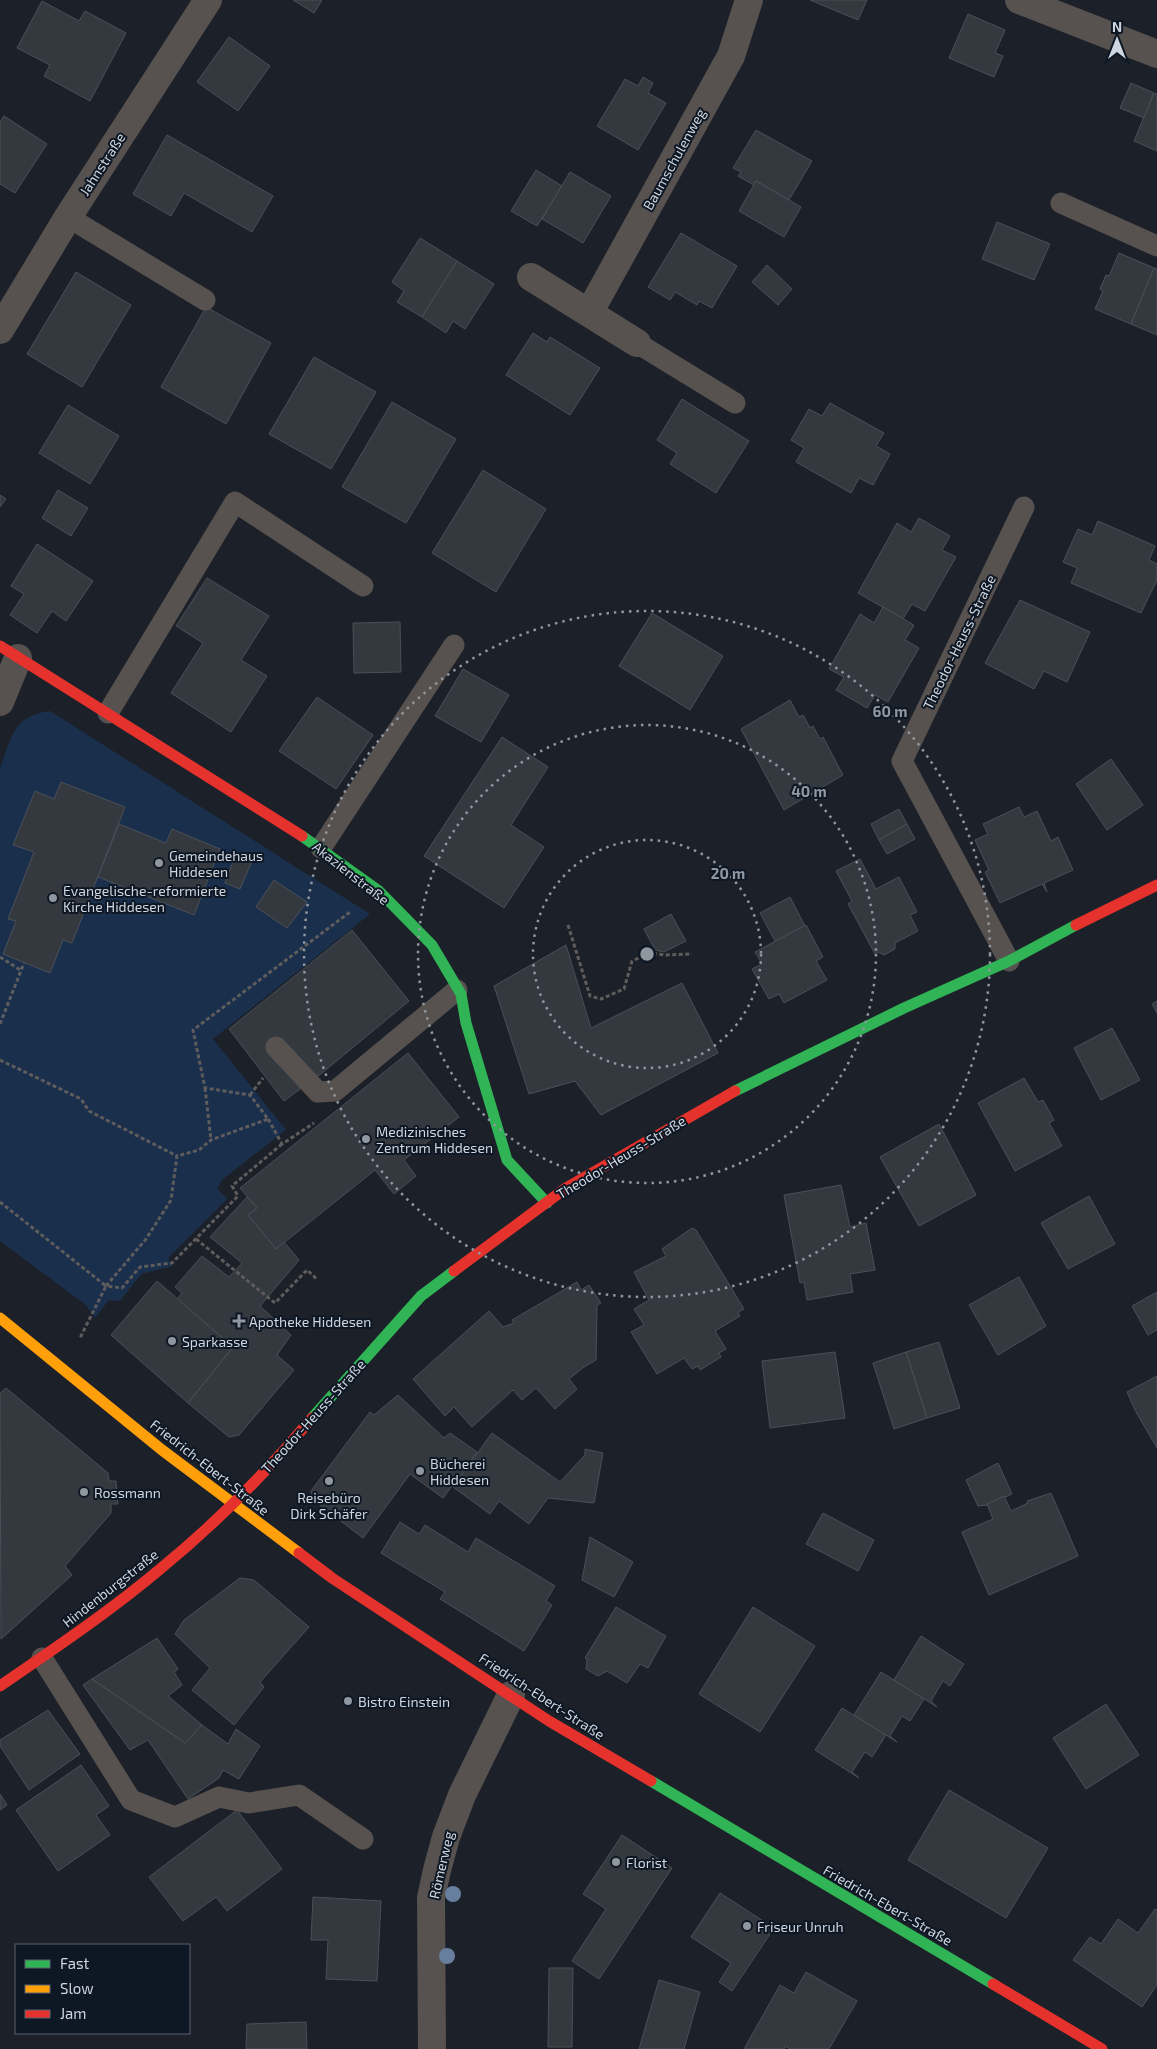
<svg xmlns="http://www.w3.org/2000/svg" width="1157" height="2049" viewBox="0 0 1157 2049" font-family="'Exo 2',sans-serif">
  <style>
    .green { fill: #1a2f4c }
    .building { fill: #34383f; stroke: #4b5057 }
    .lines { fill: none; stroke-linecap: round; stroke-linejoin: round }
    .path { stroke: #5e5c5d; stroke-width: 3; stroke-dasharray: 4 2.5; stroke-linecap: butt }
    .lane { stroke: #57514f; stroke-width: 21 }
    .street { stroke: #57514f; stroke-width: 28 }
    .fast { stroke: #30b455; stroke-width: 11 }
    .slow { stroke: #ff9f0a; stroke-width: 11 }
    .jam { stroke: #e5322d; stroke-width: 11 }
    .tree { fill: #677e9f }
    .ring { fill: none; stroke: #90979f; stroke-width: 2.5; stroke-dasharray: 2.5 5 }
    .poi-dot { fill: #90979f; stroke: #0e1724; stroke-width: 2 }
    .labels { text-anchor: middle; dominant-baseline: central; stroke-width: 4; stroke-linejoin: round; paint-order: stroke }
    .street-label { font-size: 14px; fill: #cfd6df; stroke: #0e1724 }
    .poi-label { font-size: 14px; fill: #cfd6df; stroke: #0e1724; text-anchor: start }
    .centre { fill: #90979f; stroke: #0e1724; stroke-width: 2.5 }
    .ring-label { font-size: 15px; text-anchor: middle; font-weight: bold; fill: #90979f; stroke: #0e1724; stroke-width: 4; stroke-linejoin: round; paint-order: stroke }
  </style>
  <rect width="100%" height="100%" fill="#1c2129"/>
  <path class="green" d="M 50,711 L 370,914 L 213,1039 L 286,1130 L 223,1179 L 217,1188 L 227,1199 L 168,1258 L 173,1266 L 141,1274 L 120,1301 L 109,1300 L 95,1318 L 86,1305 L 0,1241 L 0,768 C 13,736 12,716 50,711 Z"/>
  <g class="building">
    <polygon points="293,0 322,0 314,13"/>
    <polygon points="810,0 867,0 858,20"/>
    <polygon points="42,1 79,21 85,11 126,33 90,101 44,76 50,65 17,48"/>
    <polygon points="968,14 1005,30 995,53 1003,56 994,77 949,58"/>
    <polygon points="229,37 270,66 238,111 197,82"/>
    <polygon points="643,77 653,83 648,93 666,103 638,150 597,126 625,79 638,86"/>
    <polygon points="1131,83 1154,93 1144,118 1120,108"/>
    <polygon points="1154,93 1157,94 1157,151 1134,141"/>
    <polygon points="4,116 47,144 15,193 0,184 0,122"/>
    <polygon points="756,130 812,161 789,200 756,181 754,185 738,176 741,172 733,168"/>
    <polygon points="167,135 273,196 252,232 184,193 171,216 133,194"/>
    <polygon points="536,170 562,186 537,226 511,211"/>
    <polygon points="570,172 611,196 583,243 542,219"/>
    <polygon points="756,181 801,207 784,237 739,211"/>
    <polygon points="997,222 1050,244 1034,280 982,259"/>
    <polygon points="681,233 737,266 712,308 699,301 697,305 675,292 670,300 648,287"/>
    <polygon points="420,238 457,261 422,317 397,302 404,291 392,282"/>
    <polygon points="1119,253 1154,268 1131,324 1095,309 1103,291 1100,289 1106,275 1109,276"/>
    <polygon points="457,261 494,284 465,329 453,321 446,333 422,317"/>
    <polygon points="767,265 792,289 778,305 752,282"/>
    <polygon points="1154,268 1157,269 1157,335 1131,324"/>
    <polygon points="76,272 131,305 82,387 27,354"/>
    <polygon points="206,307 271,343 226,424 161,387"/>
    <polygon points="533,333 547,342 550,337 600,368 570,415 506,375"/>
    <polygon points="314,357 376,392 331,469 269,434"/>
    <polygon points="682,399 749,441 716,493 670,464 677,453 657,440"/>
    <polygon points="392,402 456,439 406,523 342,487"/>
    <polygon points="830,403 884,433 876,446 890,454 873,485 859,478 851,493 796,462 804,448 791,440 809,409 822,416"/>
    <polygon points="68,405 119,436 90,484 39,453"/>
    <polygon points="483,470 546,509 496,592 432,553"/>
    <polygon points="58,490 88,508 71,536 42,518"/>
    <polygon points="0,495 6,499 0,507"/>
    <polygon points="919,518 950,536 942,550 956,557 925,611 912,604 903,619 858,593 897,523 911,532"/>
    <polygon points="1098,521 1155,546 1149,560 1157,564 1157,580 1141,613 1071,583 1077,568 1063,562 1078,529 1092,535"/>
    <polygon points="37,544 93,581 66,621 52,611 37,633 10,615 24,594 11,586"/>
    <polygon points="207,578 269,616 241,660 267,676 231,732 171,693 203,643 176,626"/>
    <polygon points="1020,600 1090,632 1067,682 1044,671 1034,689 985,663"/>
    <polygon points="883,607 914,625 905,640 919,648 888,702 875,695 867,708 836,690 844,677 829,669 860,614 874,623"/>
    <polygon points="652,613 723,656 690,710 619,666"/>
    <polygon points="400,622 401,672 354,673 353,623"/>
    <polygon points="463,669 509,695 481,742 435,716"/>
    <polygon points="317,697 373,735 336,789 279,751"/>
    <polygon points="790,700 799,717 803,715 810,728 813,726 820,739 823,737 843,775 784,810 741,729"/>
    <polygon points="502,737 548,767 511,825 544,847 504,908 424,856"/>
    <polygon points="1111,759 1143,805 1107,830 1076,784"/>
    <polygon points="61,782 125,807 72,943 63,940 50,973 3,954 16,921 8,919 34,852 13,845 35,791 54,799"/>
    <polygon points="1019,807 1024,817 1037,811 1051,841 1058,837 1073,870 1044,883 1047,892 1042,884 1000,903 985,872 989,870 975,840 988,834 983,824"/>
    <polygon points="899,809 907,824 879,840 871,824"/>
    <polygon points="119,824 166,843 172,829 220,849 194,915 98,877"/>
    <polygon points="907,824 915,839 887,854 879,840"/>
    <polygon points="236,854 252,861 240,889 225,883"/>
    <polygon points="860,859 876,889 899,877 917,912 910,915 918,931 895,943 895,949 884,955 878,952 875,954 848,904 852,901 836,871"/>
    <polygon points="274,880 307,902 287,928 256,907"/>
    <polygon points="790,897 805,926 775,941 760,913"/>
    <polygon points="671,914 686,941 664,952 655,950 644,929"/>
    <polygon points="806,925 823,957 816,961 827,980 784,1003 779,994 769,999 752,969 762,964 755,952"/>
    <polygon points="352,930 409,1001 322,1073 284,1101 229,1029"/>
    <polygon points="566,945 591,1028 682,983 718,1053 601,1115 575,1081 529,1094 494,986"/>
    <polygon points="1157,1001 1157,1013 1152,1004"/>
    <polygon points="1112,1028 1140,1080 1101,1100 1074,1048"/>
    <polygon points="408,1053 459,1117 404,1160 416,1176 394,1194 375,1170 276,1249 248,1215 257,1208 240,1188"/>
    <polygon points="1024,1078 1038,1102 1043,1100 1054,1120 1049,1123 1062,1146 1015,1171 978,1103"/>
    <polygon points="939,1124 976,1195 919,1226 880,1157"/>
    <polygon points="841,1185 850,1227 866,1223 875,1270 850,1274 853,1292 807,1300 804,1282 800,1283 784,1195"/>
    <polygon points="1089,1196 1115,1244 1068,1269 1041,1223"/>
    <polygon points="247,1197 257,1208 248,1215 276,1249 284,1242 299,1260 260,1306 291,1335 277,1355 294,1370 239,1435 229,1437 188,1403 233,1347 177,1299 182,1293 175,1287 202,1256 229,1277 242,1263 210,1237"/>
    <polygon points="692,1228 696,1230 744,1309 738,1312 740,1316 715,1331 726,1349 719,1353 721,1357 700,1370 698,1366 692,1369 684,1358 657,1374 631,1332 644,1325 634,1309 649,1300 634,1272 666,1256 662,1249"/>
    <polygon points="1019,1277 1046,1326 998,1355 969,1305"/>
    <polygon points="157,1281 233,1347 188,1403 111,1335"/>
    <polygon points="577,1282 581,1290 589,1285 601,1303 597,1305 596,1360 584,1367 569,1379 577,1389 555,1409 536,1388 522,1400 513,1390 472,1427 454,1407 445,1416 413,1379 489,1311 503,1327 514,1323 512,1320"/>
    <polygon points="1157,1292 1157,1330 1148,1335 1132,1306"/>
    <polygon points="939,1342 960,1408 927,1418 906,1352"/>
    <polygon points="835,1352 845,1418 770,1428 762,1361"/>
    <polygon points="906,1352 927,1418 894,1429 873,1363"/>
    <polygon points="1157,1376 1157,1448 1136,1412 1127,1392"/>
    <polygon points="6,1388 108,1473 109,1481 116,1481 118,1504 111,1504 111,1513 65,1566 72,1575 1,1639 0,1393"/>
    <polygon points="398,1395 444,1438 450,1433 477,1452 443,1498 410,1474 363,1538 312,1499 311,1491 370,1412 374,1415"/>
    <polygon points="492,1433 560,1482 585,1455 585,1449 603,1453 594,1503 548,1498 529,1524 499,1501 490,1514 453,1487"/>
    <polygon points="998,1463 1012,1494 988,1505 978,1506 966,1480"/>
    <polygon points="1051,1493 1078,1556 989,1595 962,1532 993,1519 987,1504 1004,1496 1011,1511 1028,1503 1027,1501"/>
    <polygon points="823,1513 874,1540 858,1571 806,1544"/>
    <polygon points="400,1522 419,1534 425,1525 468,1552 476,1538 555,1586 546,1601 552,1605 524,1651 440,1599 445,1592 381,1553"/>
    <polygon points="590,1537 633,1562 614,1597 582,1580"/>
    <polygon points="240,1578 254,1580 309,1627 260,1682 264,1687 234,1725 192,1690 210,1668 175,1634 184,1620"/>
    <polygon points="616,1607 666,1636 648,1668 640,1664 627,1683 607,1671 598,1676 586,1669 587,1659 585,1658"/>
    <polygon points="753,1607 815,1646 760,1732 699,1694"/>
    <polygon points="921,1636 964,1664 950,1686 943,1681 931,1701 937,1707 894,1680"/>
    <polygon points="157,1638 178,1669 174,1672 182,1685 168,1696 202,1725 185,1743 92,1679"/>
    <polygon points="881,1672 924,1699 910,1721 902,1716 890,1736 897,1742 854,1715"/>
    <polygon points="92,1679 185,1743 202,1725 228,1744 236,1729 260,1746 239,1779 223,1770 219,1778 188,1799 148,1740 130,1750 83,1685"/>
    <polygon points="1106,1704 1139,1755 1086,1789 1053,1738"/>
    <polygon points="842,1708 886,1735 872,1757 865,1752 852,1772 859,1778 815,1750"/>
    <polygon points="48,1710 80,1754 29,1790 0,1746 0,1740"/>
    <polygon points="81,1765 109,1806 96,1815 110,1835 58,1871 16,1810"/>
    <polygon points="949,1790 1048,1848 1006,1918 908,1860"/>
    <polygon points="0,1794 7,1805 0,1810"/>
    <polygon points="237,1810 282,1869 227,1911 216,1897 183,1921 149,1877"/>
    <polygon points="622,1835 672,1868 599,1979 572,1961 606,1909 583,1894"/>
    <polygon points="720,1893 774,1928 732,1991 719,1982 731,1963 691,1937"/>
    <polygon points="313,1897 381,1901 377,1981 326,1979 328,1940 311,1940"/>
    <polygon points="1155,1909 1157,1910 1157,1985 1142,2007 1073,1960 1090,1937 1101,1944 1118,1919 1138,1933"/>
    <polygon points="549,1968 573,1968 572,2047 548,2047"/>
    <polygon points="806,1972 857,2001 829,2049 790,2049 785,2046 784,2049 744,2049 780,1985 794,1993"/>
    <polygon points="659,1980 700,1992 684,2049 639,2049"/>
    <polygon points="306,2022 307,2049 246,2049 247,2024"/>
  </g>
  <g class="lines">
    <g class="path">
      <polyline points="568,925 590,996 601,999 624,989 632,961 650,953 666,955 692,954"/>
      <polyline points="0,957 22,971"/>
      <polyline points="0,1024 24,963"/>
      <polyline points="0,1060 81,1099 89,1111 177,1156"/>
      <polyline points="205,1088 211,1140"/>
      <polyline points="250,1095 263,1078"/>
      <polyline points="268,1119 282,1144 314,1123"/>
      <polyline points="282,1144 232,1186 238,1196 172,1263 140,1267 122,1288 106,1286 146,1239 171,1200 177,1156 199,1150 211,1140 268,1119 250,1095 205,1088 193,1030 350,912"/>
      <polyline points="0,1202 106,1286 80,1338"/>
      <polyline points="196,1239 275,1303 307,1270 318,1280"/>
    </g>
    <g class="lane">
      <polyline points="1061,203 1157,246"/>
      <polyline points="68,217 205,300"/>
      <polyline points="637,343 735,403"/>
      <polyline points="108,713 235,502 363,586"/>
      <polyline points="321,848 454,645"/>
      <polyline points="1009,961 902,761 1024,507"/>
      <polyline points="276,1047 318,1092 335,1091 457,990"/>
      <polyline points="42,1658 131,1800 175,1817 219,1797 249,1803 299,1795 363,1839"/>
    </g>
    <g class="street">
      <polyline points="1019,0 1157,54"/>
      <polyline points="531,277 637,343"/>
      <polyline points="589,313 731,56 749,0"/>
      <polyline points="0,330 68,217 208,0"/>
      <polyline points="0,702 18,658"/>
      <polyline points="432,2049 431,1898 437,1870 446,1837 462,1795 511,1695"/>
    </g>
    <g class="fast">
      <polyline points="302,836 379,891 432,945 461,994 466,1023 507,1160 547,1203"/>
      <polyline points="735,1091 904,1008 1009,961 1076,925"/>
      <polyline points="312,1418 421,1296 454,1271"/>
      <polyline points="651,1781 993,1984"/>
    </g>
    <polyline class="slow" points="0,1318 162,1450 299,1553"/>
    <g class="jam">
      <polyline points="0,646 302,836"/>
      <polyline points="1076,925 1157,885"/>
      <polyline points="454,1271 566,1188 735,1091"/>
      <polyline points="299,1553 332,1578 549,1721 651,1781"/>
      <path d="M 0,1686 C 54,1649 109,1612 159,1570 C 214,1525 266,1473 312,1418"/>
      <polyline points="993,1984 1102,2049"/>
    </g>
  </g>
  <g class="tree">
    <circle cx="453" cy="1894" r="8"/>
    <circle cx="447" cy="1956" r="8"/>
  </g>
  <g class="ring">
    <circle cx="647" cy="954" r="114"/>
    <circle cx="647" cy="954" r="229"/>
    <circle cx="647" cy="954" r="343"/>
  </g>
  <g class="poi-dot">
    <circle cx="159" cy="863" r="5"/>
    <circle cx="53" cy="898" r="5"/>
    <circle cx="366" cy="1139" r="5"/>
    <path d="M236.5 1313.5h5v5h5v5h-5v5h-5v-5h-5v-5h5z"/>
    <circle cx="172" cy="1341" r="5"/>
    <circle cx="420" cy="1471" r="5"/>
    <circle cx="329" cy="1481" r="5"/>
    <circle cx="84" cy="1492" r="5"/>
    <circle cx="348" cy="1701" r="5"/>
    <circle cx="616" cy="1862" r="5"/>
    <circle cx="747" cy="1926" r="5"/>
  </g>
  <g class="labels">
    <g class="street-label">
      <text transform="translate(674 159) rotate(-61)">Baumschulenweg</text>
      <text transform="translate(102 164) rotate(-57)">Jahnstraße</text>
      <text transform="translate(959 642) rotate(-64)">Theodor-Heuss-Straße</text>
      <text transform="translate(351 873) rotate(38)">Akazienstraße</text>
      <text transform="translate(621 1157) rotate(-31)">Theodor-Heuss-Straße</text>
      <text transform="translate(313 1416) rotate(-48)">Theodor-Heuss-Straße</text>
      <text transform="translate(210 1467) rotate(38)">Friedrich-Ebert-Straße</text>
      <text transform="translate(110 1588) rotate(-38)">Hindenburgstraße</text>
      <text transform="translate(542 1696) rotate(33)">Friedrich-Ebert-Straße</text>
      <text transform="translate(441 1865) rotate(-77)">Römerweg</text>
      <text transform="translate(888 1905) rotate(30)">Friedrich-Ebert-Straße</text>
    </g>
    <g class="poi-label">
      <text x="169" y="855">Gemeindehaus<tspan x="169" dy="16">Hiddesen</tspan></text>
      <text x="63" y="890">Evangelische-reformierte<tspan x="63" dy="16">Kirche Hiddesen</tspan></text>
      <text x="376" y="1131">Medizinisches<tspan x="376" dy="16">Zentrum Hiddesen</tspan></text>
      <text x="249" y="1321">Apotheke Hiddesen</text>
      <text x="182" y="1341">Sparkasse</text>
      <text x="430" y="1463">Bücherei<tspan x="430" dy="16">Hiddesen</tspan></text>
      <text x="94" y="1492">Rossmann</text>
      <text x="329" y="1497" text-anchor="middle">Reisebüro<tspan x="329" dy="16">Dirk Schäfer</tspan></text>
      <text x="358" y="1701">Bistro Einstein</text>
      <text x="626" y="1862">Florist</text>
      <text x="757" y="1926">Friseur Unruh</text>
    </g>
  </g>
  <circle cx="647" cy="954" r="8" class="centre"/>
  <g class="ring-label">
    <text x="890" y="717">60 m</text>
    <text x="809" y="797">40 m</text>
    <text x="728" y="879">20 m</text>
  </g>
  <rect x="15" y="1944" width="175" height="90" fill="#0e1724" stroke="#5b636f"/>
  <rect x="25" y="1960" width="25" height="8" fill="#30b455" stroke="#5b636f"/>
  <text x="60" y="1969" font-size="15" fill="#cfd6df">Fast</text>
  <rect x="25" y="1985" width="25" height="8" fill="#ff9f0a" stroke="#5b636f"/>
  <text x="60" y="1994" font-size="15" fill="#cfd6df">Slow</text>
  <rect x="25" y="2010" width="25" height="8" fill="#e5322d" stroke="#5b636f"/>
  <text x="60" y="2019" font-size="15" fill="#cfd6df">Jam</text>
  <g transform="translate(1117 40)" stroke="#0e1724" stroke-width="4" paint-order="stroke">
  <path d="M0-4L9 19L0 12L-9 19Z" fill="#cfd6df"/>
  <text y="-8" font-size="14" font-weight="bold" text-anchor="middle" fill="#cfd6df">N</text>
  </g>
</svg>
